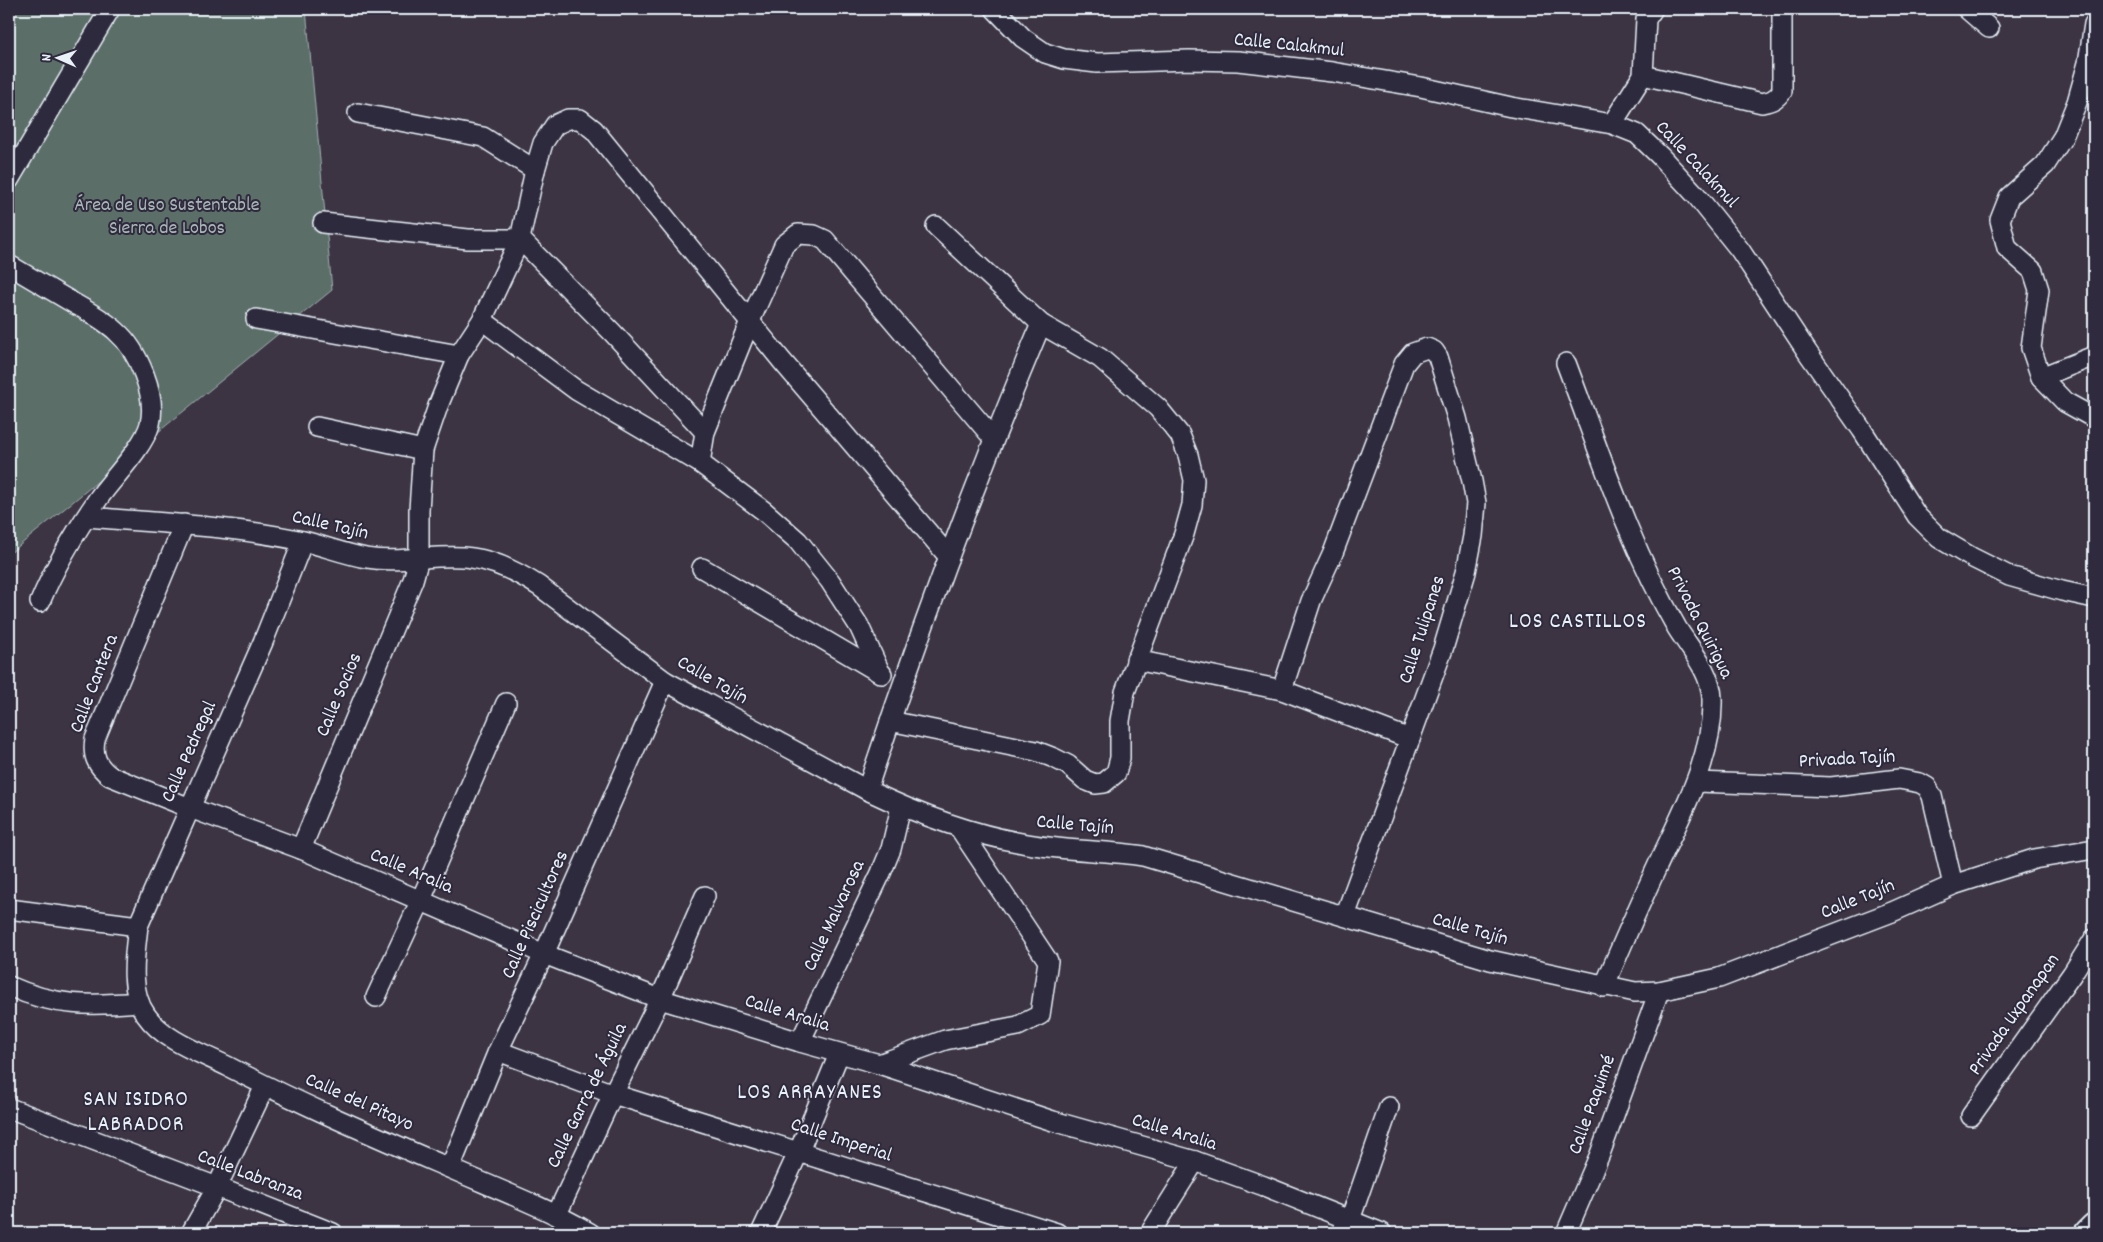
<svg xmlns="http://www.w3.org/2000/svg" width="2103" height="1242" viewBox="0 0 2103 1242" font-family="Dekko,sans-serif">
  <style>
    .green { fill: #5b6e67; stroke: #a2b0b0 }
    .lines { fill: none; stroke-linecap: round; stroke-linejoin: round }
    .street-casing { stroke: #e8f1f8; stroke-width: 22 }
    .secondary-casing { stroke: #e8f1f8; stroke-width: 30 }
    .street { stroke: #2f2a3d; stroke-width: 19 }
    .secondary { stroke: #2f2a3d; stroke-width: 26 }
    .labels { text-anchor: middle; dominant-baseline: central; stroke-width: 4; stroke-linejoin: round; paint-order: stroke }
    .street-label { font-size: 20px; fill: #e8f1f8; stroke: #2f2a3d }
    .park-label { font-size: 20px; fill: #a9b6b7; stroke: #2f2a3d }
    .quarter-label { font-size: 22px; letter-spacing: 1px; fill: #e8f1f8; stroke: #2f2a3d }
  </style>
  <rect width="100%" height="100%" fill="#3c3443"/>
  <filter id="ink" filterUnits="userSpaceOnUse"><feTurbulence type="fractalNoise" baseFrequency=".02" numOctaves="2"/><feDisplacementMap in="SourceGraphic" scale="10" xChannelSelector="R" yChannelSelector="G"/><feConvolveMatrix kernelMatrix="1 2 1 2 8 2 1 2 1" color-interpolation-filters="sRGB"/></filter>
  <g filter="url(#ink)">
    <polygon class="green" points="9,9 306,9 332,290 9,554"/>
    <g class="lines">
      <g class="street-casing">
        <g id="street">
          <polyline points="995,9 1023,38 1045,53 1064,59 1097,63 1189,60 1238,61 1332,72 1421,87 1511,107 1612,124 1637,134 1660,156 1696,195 1740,250 1808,353 1862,430 1917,516 1939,538 1971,557 2009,576 2062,591 2094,598"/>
          <polyline points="1967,9 1989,28"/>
          <polyline points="2094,24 2088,63 2077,102 2063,137 2045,165 2009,197 2000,220 2007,248 2033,271 2039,290 2031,348 2041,377 2065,402 2094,418"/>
          <path d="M 1643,75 L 1762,103 C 1772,101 1776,99 1782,91 L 1782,9"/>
          <polyline points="358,113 483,137 535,170"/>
          <polyline points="1612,124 1643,75 1646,19 1653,9"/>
          <polyline points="9,180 110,9"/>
          <polyline points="323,223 468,239 520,239 612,332 705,432"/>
          <path d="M 9,265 C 31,278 53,291 75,304 C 89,312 104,320 116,331 C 138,350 157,395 150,424 C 144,447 112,479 98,499 C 76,531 55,566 40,602"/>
          <polyline points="256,319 459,355"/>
          <polyline points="482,320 576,390 700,463 764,511 798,541 830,581 859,626 880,672"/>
          <path d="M 1566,363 C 1600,453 1629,545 1677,628 C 1690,649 1711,672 1712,698 C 1714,759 1680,816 1656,869 C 1638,908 1621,947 1604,987"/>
          <polyline points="2041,377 2094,356"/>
          <polyline points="317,427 423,450"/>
          <polyline points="700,463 705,432 750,321 784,245 798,234 814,235 825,240 993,438"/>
          <path d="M 88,517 C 159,523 233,526 303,541 C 324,546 345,554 366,558 C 401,564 438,553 472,558 C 496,561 519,573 539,586 L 665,681 L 867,790 C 917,814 967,833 1022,843 C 1061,851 1103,850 1143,856 L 1490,960 L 1635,992 L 1659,991 L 1719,978 L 1892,912 L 1953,885 L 2034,859 L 2094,849"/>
          <path d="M 184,524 L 95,739 C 92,756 97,766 110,776 L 190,808 L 301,849 L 544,954 L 660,999 L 800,1042 L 879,1064 L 1053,1121 L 1195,1161 L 1264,1186 L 1382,1233"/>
          <path d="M 303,541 L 263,642 L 138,926 C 135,954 128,990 146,1015 C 164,1041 201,1053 229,1067 C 300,1104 375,1136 449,1168 C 497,1189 545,1207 590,1233"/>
          <polyline points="702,568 882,674"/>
          <polyline points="1136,660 1282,690 1410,739"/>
          <polyline points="1282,690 1311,601 1333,553 1404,364 1413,353 1427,348 1434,351 1438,357 1457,418 1472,481 1476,503 1473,536 1466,572 1443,649 1345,916"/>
          <polyline points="890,721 1036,751 1054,758 1068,765 1085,780 1095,784 1104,783 1116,773 1120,758 1120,721 1125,692 1184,534 1192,505 1194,480 1188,455 1180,435 1158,408 1100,358 1041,324 936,226"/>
          <polyline points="1697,782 1831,787 1899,779 1920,783 1927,787 1932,796 1953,885"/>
          <path d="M 867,790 C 919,632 977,477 1041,324"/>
          <polyline points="301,849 413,580 419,559 419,510 423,450 438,406 459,355 482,320 520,239 535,170 543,143 555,125 568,119 580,119 594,130 782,361 949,557"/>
          <polyline points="9,909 138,926"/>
          <path d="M 9,986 C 55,1007 90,1006 139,1002"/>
          <polyline points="376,997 420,902 506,703"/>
          <polyline points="800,1042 881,873 891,849 901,807"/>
          <polyline points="498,1051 613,1094 1057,1233"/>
          <polyline points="879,1064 945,1040 1018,1026 1040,1015 1048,961 960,829"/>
          <polyline points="9,1108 217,1187 333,1233"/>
          <polyline points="1971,1116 2072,974 2094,939"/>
          <polyline points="450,1168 498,1051 544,954 665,681"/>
          <polyline points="557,1214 613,1094 660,999 705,896"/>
          <polyline points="191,1233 217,1187 265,1086"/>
          <polyline points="761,1233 799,1151 839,1054"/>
          <polyline points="1150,1233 1195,1161"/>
          <polyline points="1341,1233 1350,1220 1389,1107"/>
          <polyline points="1566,1233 1600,1154 1659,991"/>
        </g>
      </g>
      <g class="secondary-casing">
        <polyline id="secondary" points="2088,1233 2094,1227"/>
      </g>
      <use href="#street" class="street"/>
      <use href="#secondary" class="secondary"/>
    </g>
  </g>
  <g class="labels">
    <g class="street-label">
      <text transform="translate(1289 46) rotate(6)">Calle Calakmul</text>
      <text transform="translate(1696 165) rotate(47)">Calle Calakmul</text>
      <text transform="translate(330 526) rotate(13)">Calle Tajín</text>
      <text transform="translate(1699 623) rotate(63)">Privada Quirigua</text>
      <text transform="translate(1423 630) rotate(-72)">Calle Tulipanes</text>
      <text transform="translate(712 681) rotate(30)">Calle Tajín</text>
      <text transform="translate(95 684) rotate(-69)">Calle Cantera</text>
      <text transform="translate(340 695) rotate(-67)">Calle Socios</text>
      <text transform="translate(190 752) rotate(-66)">Calle Pedregal</text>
      <text transform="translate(1847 760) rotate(-3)">Privada Tajín</text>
      <text transform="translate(1075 826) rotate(5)">Calle Tajín</text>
      <text transform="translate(411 872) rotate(23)">Calle Aralia</text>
      <text transform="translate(1858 900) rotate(-22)">Calle Tajín</text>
      <text transform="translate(536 915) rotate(-66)">Calle Piscicultores</text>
      <text transform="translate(835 916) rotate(-65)">Calle Malvarosa</text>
      <text transform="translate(1470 930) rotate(16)">Calle Tajín</text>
      <text transform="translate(787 1014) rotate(17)">Calle Aralia</text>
      <text transform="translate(2015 1015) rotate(-55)">Privada Uxpanapan</text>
      <text transform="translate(588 1096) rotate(-64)">Calle Garra de Águila</text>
      <text transform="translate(359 1103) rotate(24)">Calle del Pitayo</text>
      <text transform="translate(1593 1105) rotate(-70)">Calle Paquimé</text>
      <text transform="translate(1174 1133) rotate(17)">Calle Aralia</text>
      <text transform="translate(841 1141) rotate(18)">Calle Imperial</text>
      <text transform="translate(250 1176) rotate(21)">Calle Labranza</text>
    </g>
    <g class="park-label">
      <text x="167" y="206">Área de Uso Sustentable<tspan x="167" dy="23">Sierra de Lobos</tspan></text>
    </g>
    <g class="quarter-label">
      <text x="1578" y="622">LOS CASTILLOS</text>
      <text x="810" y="1093">LOS ARRAYANES</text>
      <text x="136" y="1100">SAN ISIDRO<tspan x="136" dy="25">LABRADOR</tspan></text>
    </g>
  </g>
  <rect width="2103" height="1242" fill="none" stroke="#2f2a3d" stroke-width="30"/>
  <rect x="15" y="15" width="2073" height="1212" fill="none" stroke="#e8f1f8" stroke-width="2" filter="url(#ink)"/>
  <g transform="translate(58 58) rotate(272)" stroke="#2f2a3d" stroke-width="4" paint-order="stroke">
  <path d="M0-4L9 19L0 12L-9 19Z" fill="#e8f1f8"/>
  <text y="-8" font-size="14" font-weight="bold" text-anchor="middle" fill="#e8f1f8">N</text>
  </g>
</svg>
